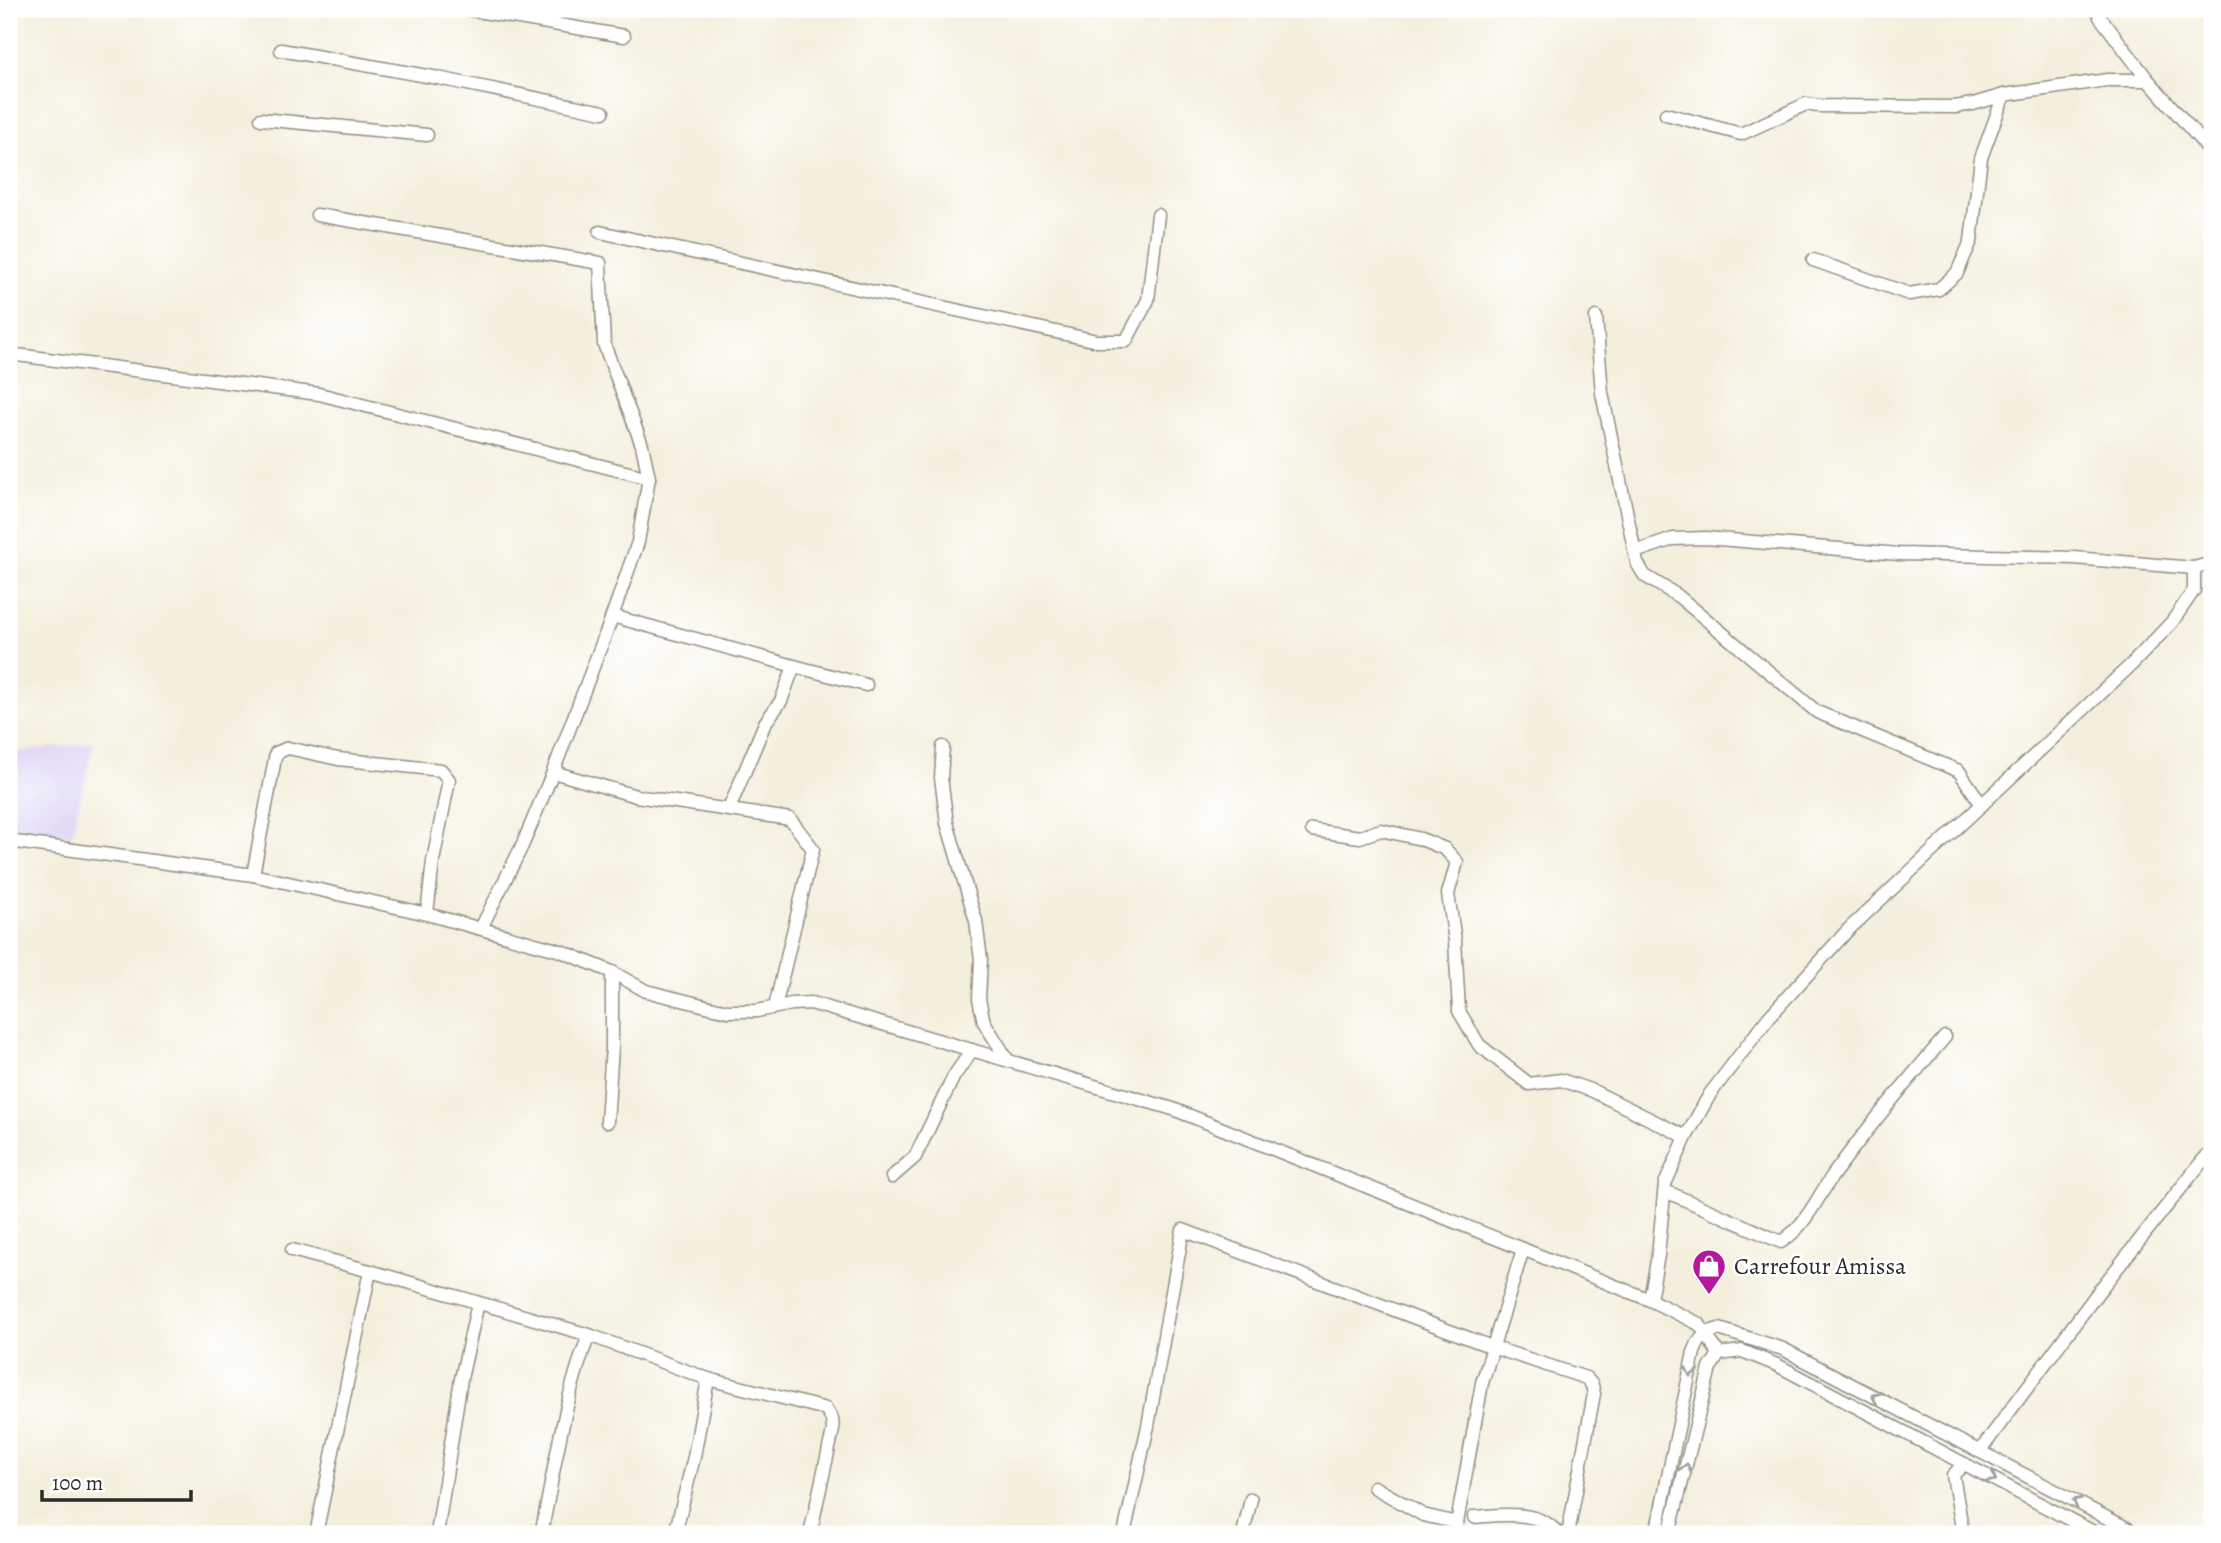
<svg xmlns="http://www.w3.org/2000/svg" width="2221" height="1543" viewBox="0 0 2221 1543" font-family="Alegreya,serif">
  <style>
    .built { fill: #ded5f5 }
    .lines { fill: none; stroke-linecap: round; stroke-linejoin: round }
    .minor-casing { stroke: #908d84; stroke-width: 15 }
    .minor { stroke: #fff; stroke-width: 12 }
    .oneway { stroke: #a0a0a0 }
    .labels { text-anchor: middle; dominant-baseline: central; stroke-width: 5; stroke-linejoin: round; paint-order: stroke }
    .poi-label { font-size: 24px; fill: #2b2b2b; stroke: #fff; text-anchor: start }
  </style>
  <rect width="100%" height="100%" fill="#fff"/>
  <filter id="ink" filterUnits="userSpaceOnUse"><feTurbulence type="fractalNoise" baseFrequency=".0143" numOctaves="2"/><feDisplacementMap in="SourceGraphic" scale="14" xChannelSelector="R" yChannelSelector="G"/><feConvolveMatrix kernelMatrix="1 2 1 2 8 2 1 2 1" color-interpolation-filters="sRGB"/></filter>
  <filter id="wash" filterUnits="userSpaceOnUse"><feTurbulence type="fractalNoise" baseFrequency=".00686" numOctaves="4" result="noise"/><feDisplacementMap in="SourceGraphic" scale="28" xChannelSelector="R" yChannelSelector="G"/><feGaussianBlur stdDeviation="1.57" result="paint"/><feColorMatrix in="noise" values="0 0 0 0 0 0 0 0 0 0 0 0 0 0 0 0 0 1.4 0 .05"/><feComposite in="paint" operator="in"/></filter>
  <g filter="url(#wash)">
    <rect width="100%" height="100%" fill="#f4efdd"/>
    <polygon class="built" points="94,742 72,835 9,826 9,753"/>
  </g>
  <g filter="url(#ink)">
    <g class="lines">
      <g class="minor-casing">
        <g id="minor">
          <polyline points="465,9 624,36"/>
          <polyline points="2098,9 2100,17 2148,80 2212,153"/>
          <polyline points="281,50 438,78 603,112"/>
          <polyline points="1666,114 1741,134 1806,104 1818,106 1955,107 1973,104 2004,95 2107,80 2148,80"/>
          <polyline points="261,119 427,135"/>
          <polyline points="317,215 600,263 604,344 642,445 649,478 638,542 609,625 553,772 522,846 481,928"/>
          <polyline points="600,232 1097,341 1126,341 1148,300 1158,215"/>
          <polyline points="1813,260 1909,294 1939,289 1957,273 1971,241 1981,158 2004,95"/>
          <polyline points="1596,317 1602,393 1637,563 1645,576 1678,596 1817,712 1959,771 1982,805"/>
          <polyline points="9,354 319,394 649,478"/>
          <polyline points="1635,552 1673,539 1706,538 1899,554 2074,558 2194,568"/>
          <polyline points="612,616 794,666"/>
          <polyline points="943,747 941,778 947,823 976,921 981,960 979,999 984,1022 1007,1059"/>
          <polyline points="553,772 636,796 790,819 813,849 775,1007"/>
          <polyline points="729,809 765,723 781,701 794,666 866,685"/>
          <polyline points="1312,830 1360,837 1381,830 1421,839 1445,849 1457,862 1448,894 1455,941 1459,1011 1479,1045 1529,1084 1561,1080 1593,1091 1686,1137"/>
          <polyline points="9,841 253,875 427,914 561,951 612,972 646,991 710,1007 728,1011 757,1011 792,1004 811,1003 1173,1109 1650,1300 1699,1324 1719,1354"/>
          <polyline points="253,875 276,753 288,748 338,759 441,770 449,780 433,861 427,914"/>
          <polyline points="607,1122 612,1047 612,972"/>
          <polyline points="892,1177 915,1157 954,1076 972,1050"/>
          <path d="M 1665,1191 L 1781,1242 C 1806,1226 1817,1198 1833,1175 C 1868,1127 1906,1082 1945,1037"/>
          <polyline points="292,1250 370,1271 589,1335 708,1379 694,1457 675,1534"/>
          <polyline points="1650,1300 1658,1255 1665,1184 1686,1137 1710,1094 1769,1017 1848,930 2132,664 2172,622 2194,590 2194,568 2212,563"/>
          <polyline points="708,1379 826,1409 832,1419 833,1430 810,1534"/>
          <polyline points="1980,1451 2099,1291 2204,1159 2212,1152"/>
          <polyline points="1374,1487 1423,1515 1457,1523"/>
          <path d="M 1474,1517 C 1501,1515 1540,1509 1558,1534"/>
          <polyline points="316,1534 370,1271"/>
          <polyline points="437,1534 461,1379 478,1303"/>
          <path d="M 541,1534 C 555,1468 564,1398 589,1335"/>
          <polyline points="1124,1534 1148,1426 1183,1230 1492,1347 1586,1378 1592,1385 1594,1394 1568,1534"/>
          <polyline points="1243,1534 1251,1499"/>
          <polyline points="1455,1534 1482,1383 1523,1249"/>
          <polyline points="1656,1534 1694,1352 1698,1343 1706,1333 1719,1329 1783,1349 2138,1534"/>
          <polyline points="1669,1534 1710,1368 1719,1354 1742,1351 1777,1365 2097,1534"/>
          <polyline points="1963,1534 1953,1475 1964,1464"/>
        </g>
      </g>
      <use href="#minor" class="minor"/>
    </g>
    <defs><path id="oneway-chevron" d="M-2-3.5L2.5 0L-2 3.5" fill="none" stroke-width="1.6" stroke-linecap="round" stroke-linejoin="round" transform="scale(1.75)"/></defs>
    <g class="oneway">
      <use href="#oneway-chevron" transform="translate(1691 1372) rotate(101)"/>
      <use href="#oneway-chevron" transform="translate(1876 1397) rotate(-153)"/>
      <use href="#oneway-chevron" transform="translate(1686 1468) rotate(-76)"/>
      <use href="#oneway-chevron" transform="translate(1992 1478) rotate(28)"/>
      <use href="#oneway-chevron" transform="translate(2077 1502) rotate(-152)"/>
    </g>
  </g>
  <defs>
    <g id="shop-pin" transform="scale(1.75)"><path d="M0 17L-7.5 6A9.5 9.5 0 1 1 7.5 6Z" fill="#b5179e" stroke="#fff"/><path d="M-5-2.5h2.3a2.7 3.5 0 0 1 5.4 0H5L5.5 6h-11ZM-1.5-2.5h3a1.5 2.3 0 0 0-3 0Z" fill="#fff"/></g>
  </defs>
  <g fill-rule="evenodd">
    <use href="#shop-pin" x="1709" y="1266"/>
  </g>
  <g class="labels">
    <g class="poi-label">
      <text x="1734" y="1266">Carrefour Amissa</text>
    </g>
  </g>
  <rect width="2221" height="1543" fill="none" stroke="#fff" stroke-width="35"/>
  <path d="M42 1490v10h149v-10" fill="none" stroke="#2b2b2b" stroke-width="3.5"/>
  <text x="52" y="1490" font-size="21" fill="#2b2b2b" stroke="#ffffff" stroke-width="5" paint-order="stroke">100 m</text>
</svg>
